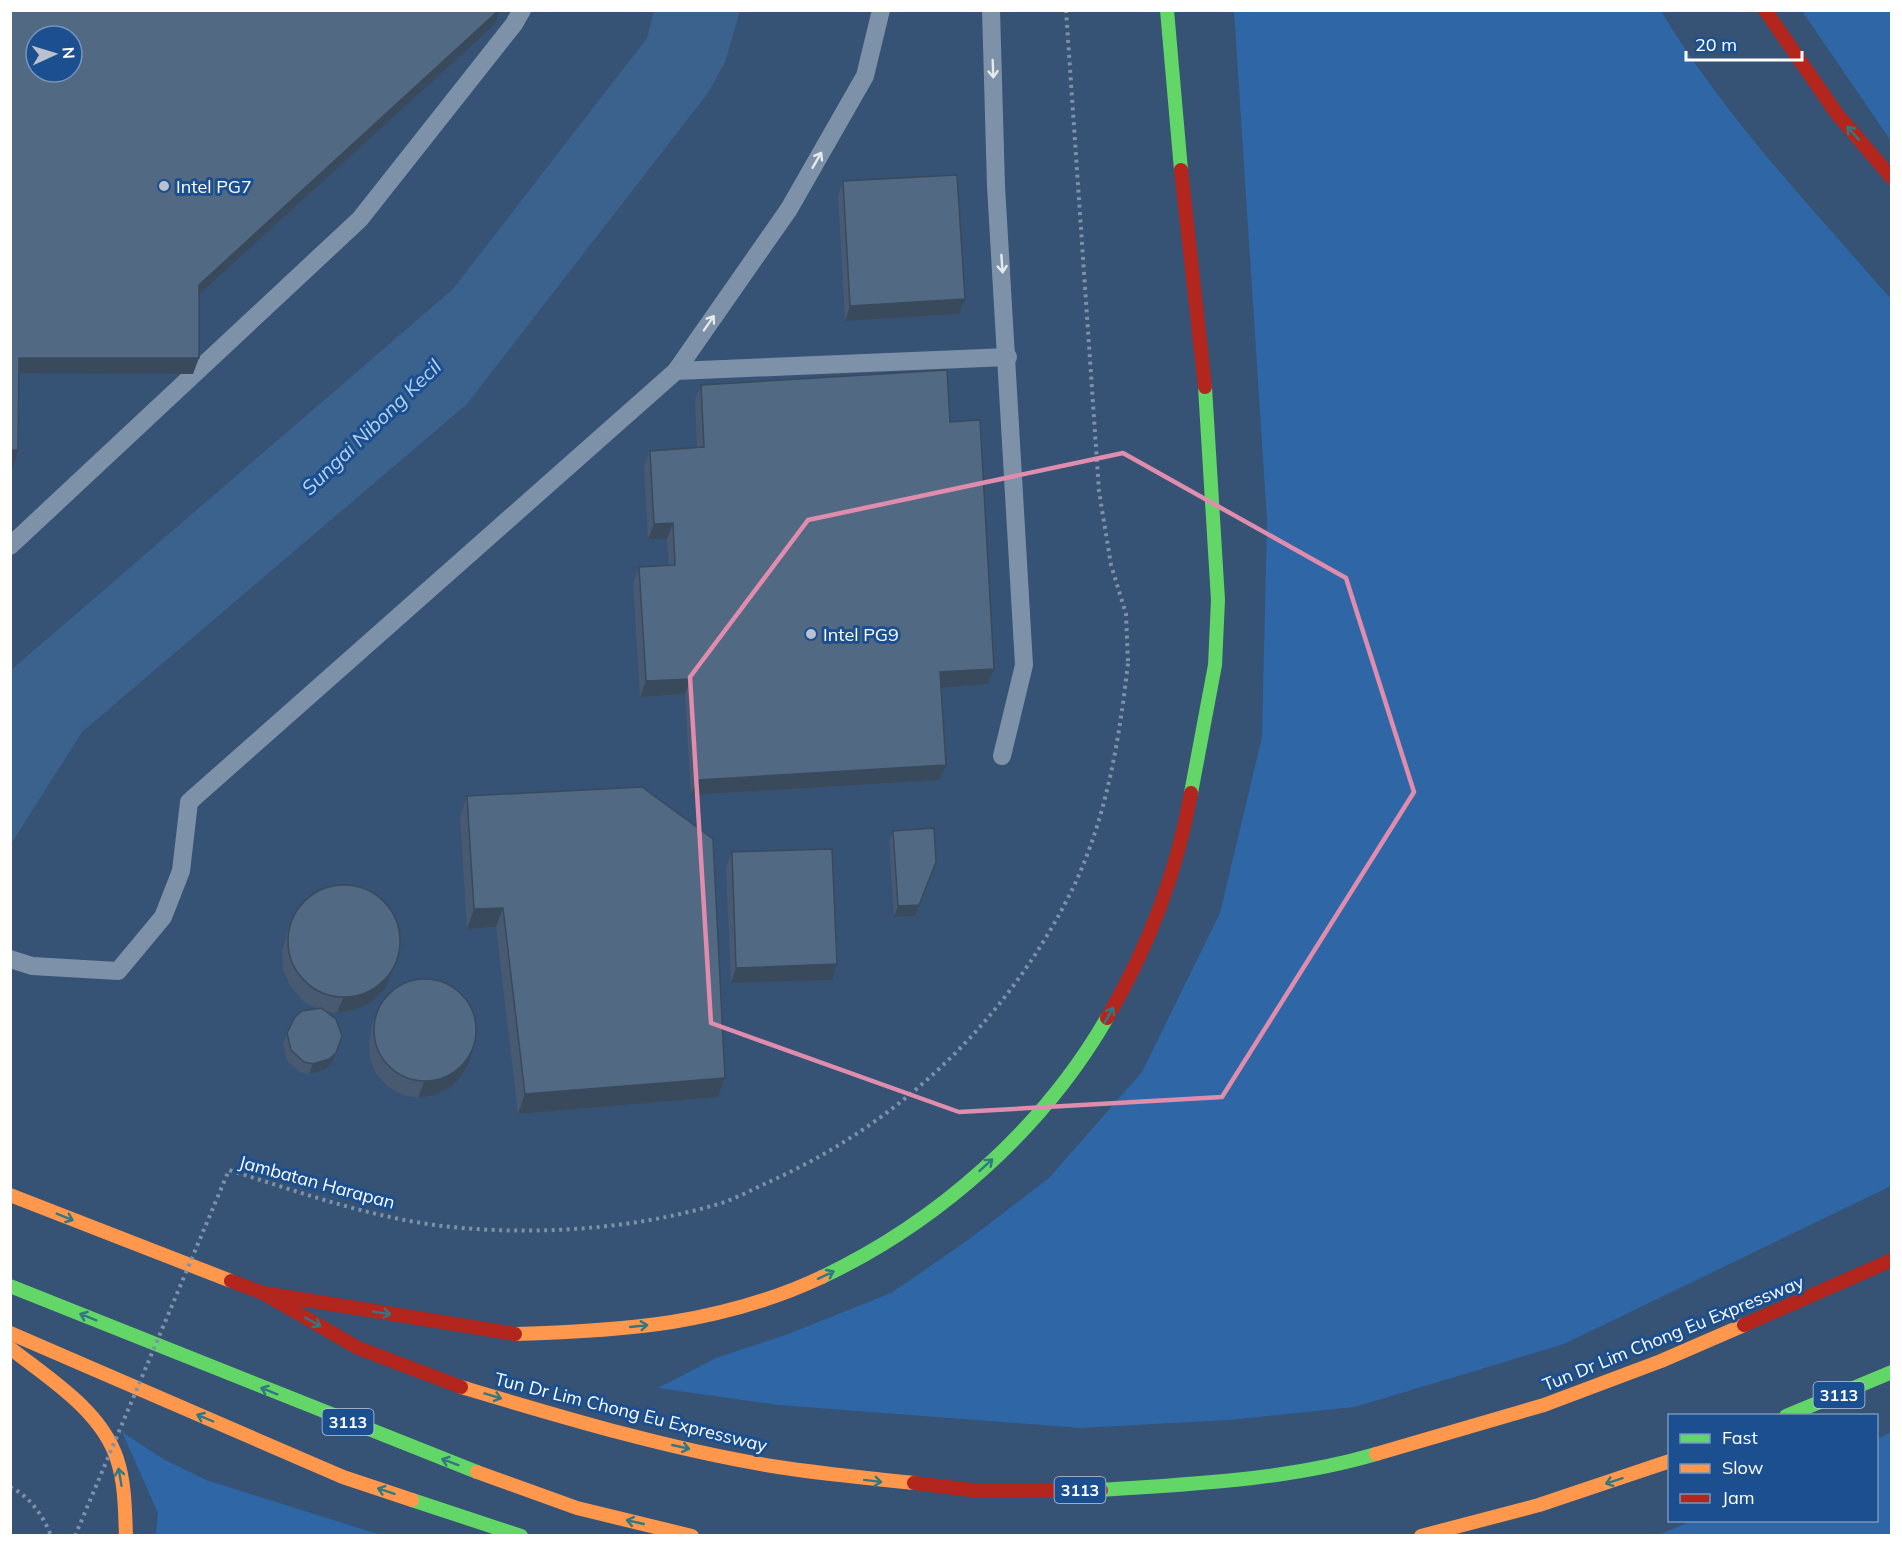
<svg xmlns="http://www.w3.org/2000/svg" width="1902" height="1546" viewBox="0 0 1902 1546" font-family="Mulish,sans-serif">
  <style>
    .green { fill: #2f66a5 }
    .water { fill: #3b618d }
    .lines { fill: none; stroke-linecap: round; stroke-linejoin: round }
    .path { stroke: #7d92a8; stroke-width: 4; stroke-dasharray: 3 4.5; stroke-linecap: butt }
    .lane { stroke: #7d92a8; stroke-width: 18 }
    .fast { stroke: #63d668; stroke-width: 14 }
    .slow { stroke: #ff974d; stroke-width: 14 }
    .jam { stroke: #b3261e; stroke-width: 14 }
    .path-bridge { stroke: #7d92a8; stroke-width: 4; stroke-dasharray: 3 4.5; stroke-linecap: butt }
    .wall { fill: #475a72 }
    .shaded-wall { fill: #394a5c }
    .building { fill: #526984; stroke: #394a5c; stroke-width: 1.5; fill-rule: evenodd }
    .oneway { stroke: #e5e9ee }
    .oneway2 { stroke: #317883 }
    .marked { fill: none; stroke: #e08cad; stroke-width: 4.5; stroke-linejoin: round }
    .poi-dot { fill: #b9c2ce; stroke: #1b4f8f; stroke-width: 2 }
    .labels { text-anchor: middle; dominant-baseline: central; stroke-width: 6; stroke-linejoin: round; paint-order: stroke }
    .shield { fill: #1b4f8f; stroke: #bbcadd; stroke-width: 1.5 }
    .shield-label { font-size: 16px; font-weight: bold; fill: #fff }
    .poi-label { font-size: 18px; fill: #fff; stroke: #1b4f8f; text-anchor: start }
    .street-label { font-size: 18px; fill: #fff; stroke: #1b4f8f }
    .water-label { font-size: 20px; font-style: italic; fill: #b5d3f5; stroke: #1b4f8f }
  </style>
  <rect width="100%" height="100%" fill="#365274"/>
  <g class="green">
    <path d="M 1234,11 L 1661,11 C 1724,116 1811,207 1891,299 L 1891,1186 L 1564,1344 L 1355,1407 L 1229,1420 L 1081,1428 L 779,1405 L 658,1388 L 716,1358 L 788,1334 L 891,1293 L 968,1240 L 1049,1178 L 1142,1072 L 1220,913 L 1262,737 L 1267,520 Z"/>
    <polygon points="1802,11 1891,11 1891,141"/>
    <polygon points="122,1432 165,1460 206,1480 381,1535 156,1535 158,1513"/>
    <polygon points="1891,1432 1891,1535 1658,1535 1692,1521 1876,1520 1877,1439"/>
  </g>
  <polygon class="water" points="654,10 740,11 725,62 708,93 467,404 82,732 11,844 11,670 453,289 647,38"/>
  <g class="lines">
    <g class="path">
      <polyline points="1066,10 1099,491 1111,565 1126,614 1128,663"/>
      <path d="M 10,1487 C 30,1496 44,1517 51,1536"/>
    </g>
    <g class="lane">
      <polyline points="991,10 996,186 1024,665 1002,756"/>
      <polyline points="676,371 1008,357"/>
      <polyline points="10,546 360,219 514,24 522,10"/>
      <polyline points="10,959 32,966 118,971 163,917 181,871 189,802 676,371 789,209 865,76 881,10"/>
    </g>
    <g class="fast">
      <polyline points="1167,10 1181,170"/>
      <polyline points="1191,793 1215,665 1218,600 1205,387"/>
      <path d="M 822,1277 C 938,1222 1043,1129 1107,1018"/>
      <polyline points="10,1286 477,1472"/>
      <polyline points="1786,1416 1892,1372"/>
      <path d="M 1101,1490 C 1192,1484 1288,1480 1376,1454"/>
      <polyline points="412,1500 521,1536"/>
    </g>
    <g class="slow">
      <polyline points="10,1195 231,1281"/>
      <polyline points="10,1333 343,1477 412,1500"/>
      <path d="M 515,1334 C 624,1331 722,1324 822,1277"/>
      <path d="M 10,1348 C 48,1378 101,1410 117,1459 C 125,1483 125,1510 126,1536"/>
      <path d="M 461,1387 C 565,1418 671,1450 778,1467 C 823,1474 869,1478 914,1483"/>
      <polyline points="1376,1454 1544,1405 1661,1361 1744,1325"/>
      <polyline points="477,1472 577,1508 692,1536"/>
      <polyline points="1421,1536 1539,1505 1670,1461"/>
    </g>
    <g class="jam">
      <polyline points="1765,10 1837,114 1892,178"/>
      <polyline points="1181,170 1205,387"/>
      <path d="M 1107,1018 C 1148,948 1177,872 1191,793"/>
      <polyline points="231,1281 263,1293 358,1348 461,1387"/>
      <polyline points="263,1293 515,1334"/>
      <polyline points="1744,1325 1892,1260"/>
      <polyline points="914,1483 971,1490 1101,1490"/>
    </g>
    <path class="path-bridge" d="M 75,1536 L 229,1170 C 299,1192 369,1217 442,1226 C 531,1236 629,1230 715,1205 C 734,1200 753,1189 771,1181 C 901,1122 1006,1021 1070,894 C 1106,822 1119,742 1128,663"/>
  </g>
  <g class="wall">
    <polygon points="843,181 959,314 845,321 838,196"/>
    <polygon points="701,385 950,422 994,669 988,684 941,687 946,765 940,780 691,795 685,694 640,697 633,583 639,567 669,565 667,539 648,539 644,466 650,451 697,448 695,400"/>
    <polygon points="467,796 725,1078 718,1097 518,1114 496,927 467,929 460,816"/>
    <polygon points="893,831 915,916 894,917 889,842"/>
    <polygon points="732,852 832,980 731,983 726,868"/>
    <polygon points="292,918 392,972 385,989 372,1002 355,1010 337,1013 324,1011 332,1063 326,1069 309,1074 300,1072 287,1061 283,1044 287,1033 317,1009 303,1001 291,987 283,970 282,951 287,933"/>
    <polygon points="378,1009 474,1047 469,1062 461,1077 449,1089 434,1095 418,1098 402,1095 387,1086 376,1074 370,1058 369,1042 372,1025"/>
  </g>
  <g class="shaded-wall">
    <polygon points="499,10 500,10 495,24 193,300 199,285"/>
    <polygon points="965,299 959,314 845,321 850,306"/>
    <polygon points="19,358 199,358 193,374 13,373"/>
    <polygon points="10,450 18,450 13,466 10,466"/>
    <polygon points="673,523 667,539 648,539 654,524"/>
    <polygon points="994,669 988,684 935,688 940,672"/>
    <polygon points="691,679 685,694 640,697 646,681"/>
    <polygon points="946,765 940,780 691,795 697,780"/>
    <polygon points="932,873 915,916 894,917 898,906"/>
    <polygon points="503,908 496,927 467,929 474,909"/>
    <polygon points="398,957 385,989 372,1002 355,1010 337,1013 343,998"/>
    <polygon points="837,964 832,980 731,983 736,968"/>
    <polygon points="474,1047 469,1062 461,1077 449,1089 434,1095 418,1098 424,1082"/>
    <polygon points="336,1053 332,1063 326,1069 309,1074 313,1064"/>
    <polygon points="725,1078 718,1097 518,1114 525,1094"/>
  </g>
  <g class="building">
    <path d="M 10,10 L 499,10 L 199,285 L 199,358 L 19,358 L 18,450 L 10,450 ZM 36,36 L 72,36 L 72,72 L 36,72 Z"/>
    <polygon points="957,175 965,299 850,306 843,181"/>
    <polygon points="947,370 950,422 980,420 994,669 940,672 946,765 697,780 691,679 646,681 639,567 675,565 673,523 654,524 650,451 704,447 701,385"/>
    <polygon points="642,787 713,839 725,1078 525,1094 503,908 474,909 467,796"/>
    <polygon points="934,828 936,862 919,905 898,906 893,831"/>
    <polygon points="832,849 837,964 736,968 732,852"/>
    <circle cx="344" cy="941" r="56"/>
    <circle cx="425" cy="1030" r="51"/>
    <polygon points="321,1008 336,1019 342,1036 336,1053 329,1059 313,1064 304,1062 291,1050 287,1033 295,1017 302,1011"/>
  </g>
  <defs><path id="oneway-shaft" d="M-6 0H5M1.5-3L5.5 0L1.5 3" fill="none" stroke-width="1.6" stroke-linecap="round" stroke-linejoin="round" transform="scale(1.5)"/></defs>
  <g class="oneway">
    <use href="#oneway-shaft" transform="translate(993 69) rotate(88)"/>
    <use href="#oneway-shaft" transform="translate(817 160) rotate(-60)"/>
    <use href="#oneway-shaft" transform="translate(1002 264) rotate(86)"/>
    <use href="#oneway-shaft" transform="translate(709 323) rotate(-55)"/>
  </g>
  <g class="oneway2">
    <use href="#oneway-shaft" transform="translate(1853 133) rotate(-131)"/>
    <use href="#oneway-shaft" transform="translate(1109 1015) rotate(-60)"/>
    <use href="#oneway-shaft" transform="translate(986 1165) rotate(-42)"/>
    <use href="#oneway-shaft" transform="translate(65 1217) rotate(22)"/>
    <use href="#oneway-shaft" transform="translate(826 1275) rotate(-25)"/>
    <use href="#oneway-shaft" transform="translate(382 1313) rotate(9)"/>
    <use href="#oneway-shaft" transform="translate(88 1317) rotate(-158)"/>
    <use href="#oneway-shaft" transform="translate(313 1322) rotate(30)"/>
    <use href="#oneway-shaft" transform="translate(639 1326) rotate(-6)"/>
    <use href="#oneway-shaft" transform="translate(269 1391) rotate(-158)"/>
    <use href="#oneway-shaft" transform="translate(493 1396) rotate(17)"/>
    <use href="#oneway-shaft" transform="translate(205 1418) rotate(-157)"/>
    <use href="#oneway-shaft" transform="translate(681 1447) rotate(13)"/>
    <use href="#oneway-shaft" transform="translate(450 1462) rotate(-160)"/>
    <use href="#oneway-shaft" transform="translate(120 1477) rotate(-100)"/>
    <use href="#oneway-shaft" transform="translate(873 1481) rotate(7)"/>
    <use href="#oneway-shaft" transform="translate(1614 1481) rotate(162)"/>
    <use href="#oneway-shaft" transform="translate(386 1491) rotate(-162)"/>
    <use href="#oneway-shaft" transform="translate(635 1522) rotate(-167)"/>
  </g>
  <path class="marked" d="M 1123,453 L 1346,578 L 1414,792 L 1222,1097 L 959,1112 L 711,1023 L 690,677 L 808,520 Z"/>
  <g class="poi-dot">
    <circle cx="164" cy="186" r="6"/>
    <circle cx="811" cy="634" r="6"/>
  </g>
  <g class="labels">
    <g class="shield">
      <rect x="1813.5" y="1382" width="51" height="26" rx="4.5"/>
      <rect x="322.5" y="1409" width="51" height="26" rx="4.5"/>
      <rect x="1054.5" y="1477" width="51" height="26" rx="4.5"/>
    </g>
    <g class="shield-label">
      <text x="1839" y="1395">3113</text>
      <text x="348" y="1422">3113</text>
      <text x="1080" y="1490">3113</text>
    </g>
    <g class="poi-label">
      <text x="176" y="186">Intel PG7</text>
      <text x="823" y="634">Intel PG9</text>
    </g>
    <g class="street-label">
      <text transform="translate(317 1182) rotate(15)">Jambatan Harapan</text>
      <text transform="translate(1673 1333) rotate(-22)">Tun Dr Lim Chong Eu Expressway</text>
      <text transform="translate(631 1412) rotate(14)">Tun Dr Lim Chong Eu Expressway</text>
    </g>
    <g class="water-label">
      <text transform="translate(371 427) rotate(-44)">Sungai Nibong Kecil</text>
    </g>
  </g>
  <rect width="1902" height="1546" fill="none" stroke="#ffffff" stroke-width="24"/>
  <rect x="1668" y="1414" width="210" height="108" fill="#1b4f8f" stroke="#7695bc" stroke-width="1.5"/>
  <rect x="1680" y="1434" width="30" height="9" fill="#63d668" stroke="#7695bc" stroke-width="1.5"/>
  <text x="1722" y="1444" font-size="18" fill="#ffffff">Fast</text>
  <rect x="1680" y="1464" width="30" height="9" fill="#ff974d" stroke="#7695bc" stroke-width="1.5"/>
  <text x="1722" y="1474" font-size="18" fill="#ffffff">Slow</text>
  <rect x="1680" y="1494" width="30" height="9" fill="#b3261e" stroke="#7695bc" stroke-width="1.5"/>
  <text x="1722" y="1504" font-size="18" fill="#ffffff">Jam</text>
  <g transform="translate(54 54) rotate(86)"><circle r="28" fill="#1b4f8f" stroke="#7695bc" stroke-width="1.5"/>
  <path d="M0-4.5L10 22L0 15L-10 22Z" fill="#b9c2ce"/>
  <text y="-9" font-size="16" font-weight="bold" text-anchor="middle" fill="#ffffff">N</text>
  </g>
  <path d="M1686 51v9h116v-9" fill="none" stroke="#ffffff" stroke-width="3"/>
  <text x="1695" y="51" font-size="18" fill="#ffffff" stroke="#1b4f8f" stroke-width="4.5" paint-order="stroke">20 m</text>
</svg>
